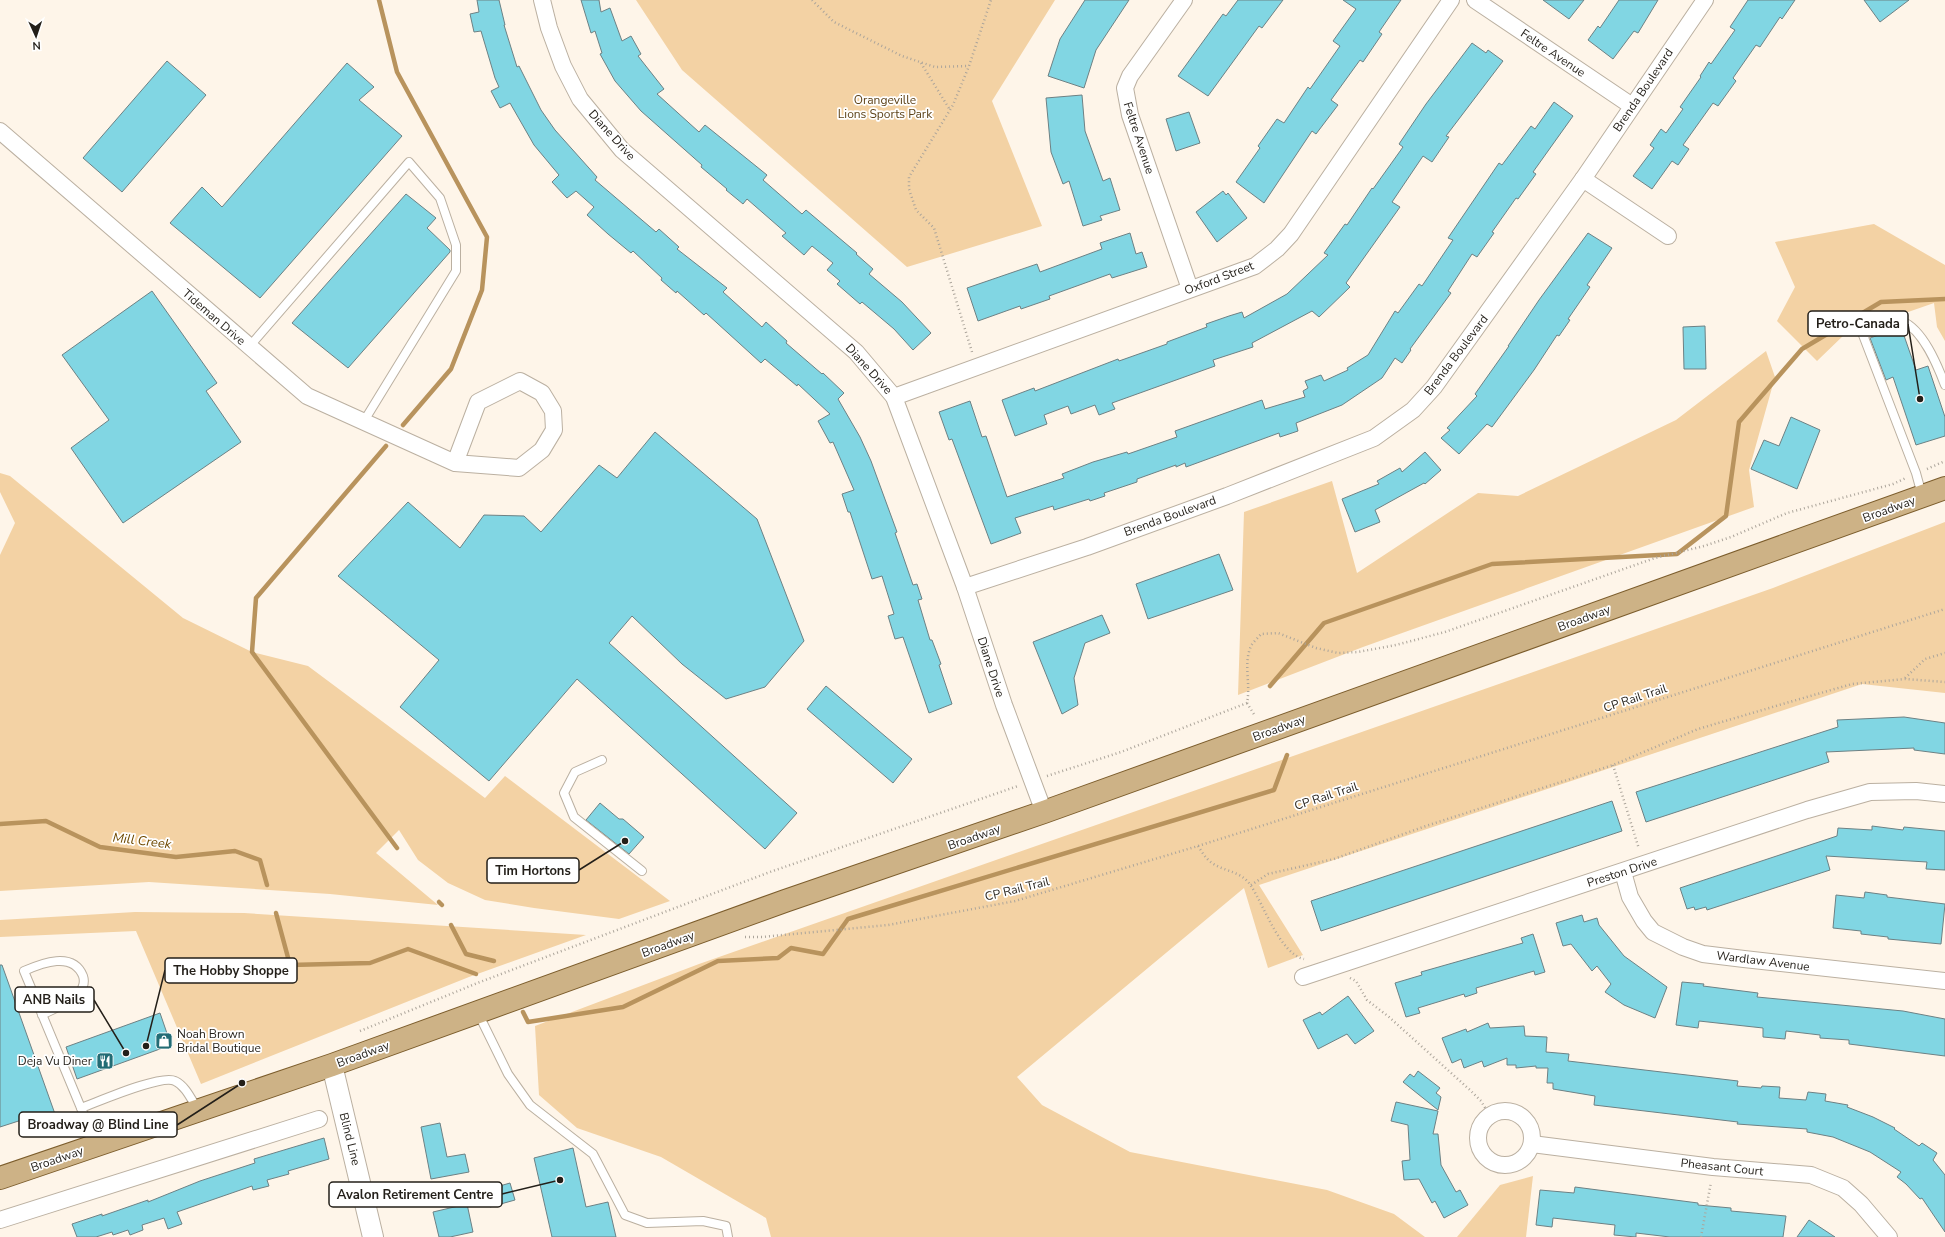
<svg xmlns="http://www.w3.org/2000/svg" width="1945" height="1237" viewBox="0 0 1945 1237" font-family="'Nunito Sans',sans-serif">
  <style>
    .green { fill: #f3d2a4 }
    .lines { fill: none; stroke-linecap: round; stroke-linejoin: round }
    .stream { stroke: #b8935d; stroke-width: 4.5 }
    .building { fill: #81d6e3; stroke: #6d8184 }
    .service-casing { stroke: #bbb0a1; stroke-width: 10 }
    .minor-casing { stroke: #bbb0a1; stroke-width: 18 }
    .tertiary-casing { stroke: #bbb0a1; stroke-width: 22 }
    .primary-casing { stroke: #7c5d2c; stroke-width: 24 }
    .path { stroke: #aca59b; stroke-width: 2.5; stroke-dasharray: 1 3; stroke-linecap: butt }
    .service { stroke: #fff; stroke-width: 8 }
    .minor { stroke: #fff; stroke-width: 16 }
    .tertiary { stroke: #fff; stroke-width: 20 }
    .primary { stroke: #cdb286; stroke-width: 22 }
    .labels { text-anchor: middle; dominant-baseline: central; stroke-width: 3.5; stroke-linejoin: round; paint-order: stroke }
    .street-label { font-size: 12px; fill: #231f19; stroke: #fff }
    .park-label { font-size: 12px; fill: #5e4319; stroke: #fff }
    .poi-label { font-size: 12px; fill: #231f19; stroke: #fff; text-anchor: start }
    .water-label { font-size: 13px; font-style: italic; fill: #6e4900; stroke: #fff }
    .leader { fill: none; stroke: #231f19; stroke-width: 1.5 }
    .callout-dot { fill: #231f19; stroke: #fff; stroke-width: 1.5 }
    .callout { fill: #fff; stroke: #231f19; stroke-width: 1.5 }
    .callout-label { font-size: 13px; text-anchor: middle; font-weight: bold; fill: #231f19 }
  </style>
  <rect width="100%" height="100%" fill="#fef5e9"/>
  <g class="green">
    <polygon points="636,0 1055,0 992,101 1042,226 907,267 682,70"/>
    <polygon points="1874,224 1945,265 1945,341 1937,327 1934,303 1845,334 1817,361 1777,321 1795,287 1775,242"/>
    <polygon points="1766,351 1775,377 1749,470 1754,507 1363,647 1238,695 1244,512 1332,481 1357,573 1478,493 1518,496 1676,420"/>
    <polygon points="0,473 10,476 183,618 252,652 308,666 485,798 505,776 670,901 619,919 534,908 485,900 448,883 418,860 399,830 376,853 438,905 330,894 149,882 0,891 0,555 15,523 0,492"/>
    <polygon points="1945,522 1945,693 1862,684 1259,885 1303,955 1268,968 1244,888 1017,1077 1042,1105 1130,1152 1327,1190 1394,1214 1425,1237 771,1237 766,1218 661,1157 577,1128 539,1095 535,1026 699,964 1773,588"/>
    <polygon points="135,912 244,913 586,935 469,977 201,1084 136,931 0,937 0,920"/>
    <polygon points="1533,1176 1526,1237 1457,1237 1500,1185"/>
  </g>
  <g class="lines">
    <g class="stream">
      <polyline points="379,0 397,72 487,237 482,290 451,369 403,425"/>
      <polyline points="386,446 256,598 252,652 397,848"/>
      <polyline points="1270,686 1324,623 1492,564 1677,554 1726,516 1739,422 1802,349 1881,302 1945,299"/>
      <polyline points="0,824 46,821 100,847 176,857 235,851 260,860 267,885"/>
      <polyline points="439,902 442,905"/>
      <polyline points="276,913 290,965 370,963 408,949 476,974"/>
      <polyline points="451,925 466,954 494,961"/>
      <polyline points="523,1012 528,1022 623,1007 718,961 778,958 791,948 823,954 848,919 1274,790 1287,755"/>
    </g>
  </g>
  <g class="building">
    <polygon points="477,0 499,0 505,25 504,25 517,67 519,66 541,110 555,130 597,177 595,180 656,232 659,229 679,247 677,249 727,288 723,292 762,327 766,322 787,341 786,343 822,374 823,373 844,393 838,399 860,437 871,461 897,532 895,533 913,585 917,584 922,599 918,600 930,640 932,640 941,664 939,665 952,704 929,713 903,637 895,639 888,616 894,614 882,576 872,579 850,512 848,512 842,494 854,490 833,442 830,443 818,421 830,414 798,384 797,386 765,359 761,363 706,313 704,315 677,291 676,293 661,280 662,278 633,251 631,253 608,234 587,215 594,207 576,191 567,198 552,182 559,175 534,145 510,103 500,108 491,91 499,87 495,78 481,31 474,32 470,14 479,12"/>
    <polygon points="581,0 599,0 601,12 610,8 622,41 631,36 641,54 638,56 664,89 657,94 699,132 705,125 767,175 763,180 802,214 806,210 857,253 856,254 873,269 869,274 902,302 931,333 913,350 894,329 862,302 860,304 837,284 840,281 827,270 833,263 812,246 804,255 782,236 786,233 747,199 743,204 726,190 727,189 701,167 702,165 641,111 615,81 600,54 602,53 595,31 591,33"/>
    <polygon points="1085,0 1129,0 1096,50 1084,88 1048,76 1060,39"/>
    <polygon points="1238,0 1283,0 1262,28 1259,26 1208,96 1178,76 1223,14 1226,16"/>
    <polygon points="1343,0 1401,0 1379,32 1382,34 1363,62 1360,60 1331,100 1338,105 1316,134 1312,131 1264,203 1236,182 1260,148 1258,146 1277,119 1284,123 1308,87 1310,89 1340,46 1333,41 1356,9"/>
    <polygon points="1543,0 1584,0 1569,19"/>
    <polygon points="1619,0 1658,0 1638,33 1634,31 1613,59 1588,40 1598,26 1600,28"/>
    <polygon points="1748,0 1795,0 1782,19 1780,17 1760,47 1756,45 1733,78 1736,81 1718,106 1713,103 1683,145 1689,149 1678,165 1672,161 1652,189 1633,176 1654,148 1650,145 1661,129 1666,133 1683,109 1680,107 1701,77 1700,76 1709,62 1711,64 1735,30 1730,27"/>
    <polygon points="1864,0 1909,0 1880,22"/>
    <polygon points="1472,43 1486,53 1488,50 1503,61 1446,136 1449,137 1432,162 1423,156 1392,202 1400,207 1346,283 1350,287 1319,317 1312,311 1252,343 1253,347 1213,360 1215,366 1112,403 1115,409 1099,415 1095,405 1071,414 1068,406 1044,415 1047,424 1015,436 1002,400 1034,388 1035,391 1118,359 1119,361 1167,344 1167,342 1207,327 1206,324 1229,316 1242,312 1244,318 1287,294 1328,255 1324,253 1345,224 1347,225 1372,188 1373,189 1403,147 1399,144 1426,104"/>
    <polygon points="167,61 206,95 122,192 83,158"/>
    <polygon points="347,63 374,87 359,100 402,136 260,298 170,223 202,187 222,207"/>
    <polygon points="1082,95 1085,131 1103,181 1110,178 1120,210 1100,216 1102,220 1083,226 1069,181 1063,184 1051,152 1046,98"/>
    <polygon points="1554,102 1573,116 1533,172 1536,174 1518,199 1516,198 1492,232 1494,233 1477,257 1472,254 1448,291 1451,293 1410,349 1411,350 1402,363 1395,358 1382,378 1342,405 1296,423 1298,431 1280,437 1279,433 1186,467 1185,463 1176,467 1176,465 1137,479 1137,482 1104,493 1105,496 1090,501 1089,499 1054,510 1053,506 1015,518 1021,533 991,544 952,439 949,440 939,412 970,401 982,437 986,436 1007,497 1064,478 1062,474 1093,462 1127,452 1128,454 1177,437 1175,431 1262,400 1265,409 1305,397 1303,391 1308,388 1305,381 1321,375 1324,381 1348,370 1347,368 1368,355 1395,311 1398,313 1419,284 1422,286 1453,240 1448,238 1499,163 1502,165 1531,126 1535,129"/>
    <polygon points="1189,112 1200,143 1176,151 1166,119"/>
    <polygon points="1223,191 1226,195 1228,193 1247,218 1217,242 1196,212"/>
    <polygon points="406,194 436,218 427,228 450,250 450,252 348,368 292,323"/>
    <polygon points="1130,233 1136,254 1142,252 1147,267 1112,278 1110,274 1049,296 1050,299 1021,309 1020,306 978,321 967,288 1037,264 1040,272 1102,249 1100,243"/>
    <polygon points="1588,233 1612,248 1587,285 1590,287 1568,319 1570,320 1559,336 1557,335 1534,370 1492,427 1487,424 1459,454 1441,438 1450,430 1447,428 1477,396 1475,394 1509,346 1508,346 1539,300"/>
    <polygon points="152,291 217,383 206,391 241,442 123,523 71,448 109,420 62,355"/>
    <polygon points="1705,326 1706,369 1684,369 1683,327"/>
    <polygon points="1901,327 1916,370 1928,366 1945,417 1945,436 1916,445 1893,377 1886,380 1870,338"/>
    <polygon points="1791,417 1820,430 1797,489 1751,469 1764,440 1779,446"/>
    <polygon points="655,432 757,519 804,641 765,687 726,699 682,664 632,616 609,643 797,813 765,849 577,679 489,781 400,707 439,660 338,576 408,502 460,548 484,515 524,516 541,532 599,465 617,478"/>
    <polygon points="1425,452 1441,470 1425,484 1424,483 1375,510 1380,522 1355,532 1342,499 1379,484 1377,481 1400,468 1402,472"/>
    <polygon points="1219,554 1233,590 1148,619 1136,584"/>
    <polygon points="1102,615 1110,633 1085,643 1074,678 1078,705 1062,714 1033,642"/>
    <polygon points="826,686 912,759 893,783 807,709"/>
    <polygon points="1904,717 1945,723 1945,754 1914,750 1914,748 1826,752 1829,762 1646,822 1636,792 1838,727 1837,720"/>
    <polygon points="1612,801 1622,831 1321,931 1311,901"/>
    <polygon points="600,803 619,819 623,819 644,837 629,854 586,820"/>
    <polygon points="1872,826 1903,830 1904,827 1945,831 1945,870 1926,869 1927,862 1826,856 1830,870 1707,910 1706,907 1695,910 1694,907 1687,909 1680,888 1837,836 1838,828 1872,830"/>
    <polygon points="1865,892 1887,895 1887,897 1945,904 1941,944 1888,939 1888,937 1861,934 1861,931 1833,928 1836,895 1864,898"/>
    <polygon points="1582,915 1584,922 1597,918 1599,925 1624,956 1667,987 1655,1018 1624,1005 1605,992 1611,984 1597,966 1592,971 1571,944 1563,946 1556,923"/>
    <polygon points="1533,934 1545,972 1535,975 1534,971 1476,988 1477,993 1465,997 1464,994 1418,1008 1420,1013 1406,1017 1395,983 1422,975 1421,972 1523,943 1521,938"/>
    <polygon points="0,965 2,965 55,1114 36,1120 34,1116 0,1127"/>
    <polygon points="1682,982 1704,984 1703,986 1758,993 1757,997 1903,1011 1945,1019 1945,1056 1849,1044 1849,1040 1820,1038 1820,1035 1786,1031 1785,1039 1763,1037 1763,1028 1699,1021 1698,1028 1676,1025"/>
    <polygon points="1348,996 1374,1031 1355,1044 1347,1034 1318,1049 1303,1020 1320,1012 1322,1015"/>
    <polygon points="160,1013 171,1045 77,1079 66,1047"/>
    <polygon points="1488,1023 1490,1028 1524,1026 1525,1036 1547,1037 1546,1052 1569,1054 1568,1061 1738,1081 1737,1086 1761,1088 1762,1086 1780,1087 1779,1098 1806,1100 1808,1092 1826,1094 1825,1101 1848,1105 1847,1107 1873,1117 1895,1128 1894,1129 1919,1146 1922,1143 1937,1153 1933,1160 1945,1175 1945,1232 1922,1198 1920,1199 1906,1184 1897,1177 1901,1172 1870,1152 1833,1137 1807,1132 1807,1129 1737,1124 1738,1122 1594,1105 1595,1096 1553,1089 1553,1083 1547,1083 1548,1068 1536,1068 1536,1066 1516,1068 1516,1065 1507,1065 1507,1058 1484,1067 1482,1061 1464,1068 1461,1059 1452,1063 1442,1038 1466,1029 1467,1032"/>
    <polygon points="1418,1071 1440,1088 1436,1093 1441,1097 1438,1110 1403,1082 1410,1074 1414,1077"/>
    <polygon points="1396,1102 1438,1111 1433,1134 1438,1134 1441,1165 1456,1192 1460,1190 1468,1205 1444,1218 1435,1201 1432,1203 1419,1179 1404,1180 1402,1161 1410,1160 1408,1125 1391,1121"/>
    <polygon points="440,1123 447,1157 465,1154 469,1172 431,1179 421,1127"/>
    <polygon points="324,1138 329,1159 288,1171 289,1174 267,1180 269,1186 253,1190 252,1186 177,1212 182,1224 168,1229 164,1218 142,1225 143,1230 130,1235 128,1230 113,1235 112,1232 96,1237 77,1237 72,1224 102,1214 102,1216 148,1200 148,1202 200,1181 255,1163 254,1159"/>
    <polygon points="573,1148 586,1207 608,1202 616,1237 552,1237 534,1158"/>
    <polygon points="510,1183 515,1200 490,1207 486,1190"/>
    <polygon points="1575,1187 1698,1203 1698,1205 1731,1208 1731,1211 1786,1216 1783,1237 1670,1237 1636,1233 1636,1237 1614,1235 1615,1225 1553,1218 1552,1227 1536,1225 1540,1190 1574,1193"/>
    <polygon points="467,1204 473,1232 450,1237 439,1237 433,1212"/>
    <polygon points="1809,1220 1835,1237 1797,1237"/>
  </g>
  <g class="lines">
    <g class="service-casing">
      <g id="service">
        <polyline points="249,347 409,162 440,198 456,245 456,271 364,421"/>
        <path d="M 1922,495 L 1916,473 L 1863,335 L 1902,321 C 1923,330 1937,364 1945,385"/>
        <polyline points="602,760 575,772 564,793 574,817 642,871"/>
        <polyline points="478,1013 508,1074 530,1105 593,1154 625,1215 647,1223 703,1221 726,1226 728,1237"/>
        <path d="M 42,1015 C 53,1009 70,1003 79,993 C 83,988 85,982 83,976 C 73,951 42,963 24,971 L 81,1108 C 98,1102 161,1074 175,1081 C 186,1086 192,1101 198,1110"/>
        <polyline points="81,1108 97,1144"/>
      </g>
    </g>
    <g class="minor-casing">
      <g id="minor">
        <polyline points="542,0 549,28 563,66 580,99 622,150 856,352 894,397 965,587 1004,705 1044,812"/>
        <polyline points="1184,0 1130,76 1125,88 1130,115 1190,289"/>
        <polyline points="1475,0 1632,106"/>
        <polyline points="0,131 307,396 455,463 519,468 542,450 554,430 553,411 542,393 520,381 478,402 455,463"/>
        <polyline points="1583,179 1668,236"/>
        <polyline points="894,397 1255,266 1277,249 1291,234 1451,0"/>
        <polyline points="965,587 1087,547 1227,496 1374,438 1413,410 1434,387 1583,179 1705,0"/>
        <polyline points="1623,872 1630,897 1644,921 1653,932 1683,947 1703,954 1744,959 1945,981"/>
        <polyline points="1303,977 1807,810 1870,792 1916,791 1945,794"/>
        <circle cx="1505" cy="1138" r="27"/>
        <polyline points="1532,1144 1713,1167 1811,1175 1843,1188 1861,1204 1889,1237"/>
        <polyline points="0,1220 319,1119"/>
      </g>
    </g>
    <g class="tertiary-casing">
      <polyline id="tertiary" points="332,1065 373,1237"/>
    </g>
    <g class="primary-casing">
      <polyline id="primary" points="0,1178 332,1065 785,901 1044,812 1945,488"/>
    </g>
    <g class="path">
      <polyline points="812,0 834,22 902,56 935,67 969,66"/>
      <polyline points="921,63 950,110"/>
      <polyline points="972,352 934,228 916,210 909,189 909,177 953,105 969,66 991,0"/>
      <polyline points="1927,469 1945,461"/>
      <polyline points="1905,678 1925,659 1945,653"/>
      <polyline points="1247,703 1255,716"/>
      <polyline points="1613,765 1639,849"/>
      <path d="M 1047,776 L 1121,752 L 1247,703 C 1251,684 1243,664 1251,646 C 1253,642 1258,638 1261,634 L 1278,633 L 1316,648 L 1338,653 L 1358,652 L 1396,645 L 1445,632 L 1655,558 L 1704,546 L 1731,537 L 1787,513 L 1893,484 L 1906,478"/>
      <path d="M 1198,846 C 1202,852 1206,859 1212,863 C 1225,872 1242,871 1251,886 C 1264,905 1280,954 1304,959"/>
      <polyline points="1251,885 1268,874 1334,859 1423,827 1613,765 1698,729 1786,703 1852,684 1905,679 1945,682"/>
      <polyline points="745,937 762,937 888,925 1015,901 1198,846 1945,609"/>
      <polyline points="1350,978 1356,981 1367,1000 1389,1017 1470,1090 1481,1101 1490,1116"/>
      <polyline points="360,1031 480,982 770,872 1018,786"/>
      <polyline points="1701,1237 1711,1182"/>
    </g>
    <use href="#service" class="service"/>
    <use href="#minor" class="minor"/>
    <use href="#tertiary" class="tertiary"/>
    <use href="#primary" class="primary"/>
  </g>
  <defs>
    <g id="shop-square" transform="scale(0.9)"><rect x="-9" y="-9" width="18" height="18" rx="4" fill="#226c75" stroke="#fff"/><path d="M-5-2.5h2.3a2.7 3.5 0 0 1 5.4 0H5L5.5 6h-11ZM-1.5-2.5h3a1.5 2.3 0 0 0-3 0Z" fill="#fff"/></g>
    <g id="restaurant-square" transform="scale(0.9)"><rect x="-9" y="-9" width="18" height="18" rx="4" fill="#226c75" stroke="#fff"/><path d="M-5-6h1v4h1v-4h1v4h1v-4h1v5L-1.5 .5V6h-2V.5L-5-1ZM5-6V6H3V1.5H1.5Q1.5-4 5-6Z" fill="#fff"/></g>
  </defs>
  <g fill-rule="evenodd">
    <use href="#shop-square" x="164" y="1041"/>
    <use href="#restaurant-square" x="105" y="1061"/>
  </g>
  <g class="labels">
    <g class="street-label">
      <text transform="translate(1553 53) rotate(34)">Feltre Avenue</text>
      <text transform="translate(1643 90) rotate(-56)">Brenda Boulevard</text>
      <text transform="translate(612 135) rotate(48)">Diane Drive</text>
      <text transform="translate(1139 138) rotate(72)">Feltre Avenue</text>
      <text transform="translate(1219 278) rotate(-21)">Oxford Street</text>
      <text transform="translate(214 317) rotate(41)">Tideman Drive</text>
      <text transform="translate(1456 355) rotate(-53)">Brenda Boulevard</text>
      <text transform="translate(869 369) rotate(48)">Diane Drive</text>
      <text transform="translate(1889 509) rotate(-20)">Broadway</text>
      <text transform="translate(1170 516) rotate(-20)">Brenda Boulevard</text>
      <text transform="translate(1584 618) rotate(-20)">Broadway</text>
      <text transform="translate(991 667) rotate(72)">Diane Drive</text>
      <text transform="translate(1635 698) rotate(-18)">CP Rail Trail</text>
      <text transform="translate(1279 728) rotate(-20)">Broadway</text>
      <text transform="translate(1326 796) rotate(-18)">CP Rail Trail</text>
      <text transform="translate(974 837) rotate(-19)">Broadway</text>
      <text transform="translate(1622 872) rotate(-18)">Preston Drive</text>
      <text transform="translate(1017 889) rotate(-14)">CP Rail Trail</text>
      <text transform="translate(668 944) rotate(-20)">Broadway</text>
      <text transform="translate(1763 961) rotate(7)">Wardlaw Avenue</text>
      <text transform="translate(363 1054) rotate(-20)">Broadway</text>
      <text transform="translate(350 1139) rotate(76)">Blind Line</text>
      <text transform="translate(57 1159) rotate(-19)">Broadway</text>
      <text transform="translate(1722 1167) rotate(6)">Pheasant Court</text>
    </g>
    <g class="park-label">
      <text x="885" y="100">Orangeville<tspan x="885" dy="14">Lions Sports Park</tspan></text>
    </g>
    <g class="poi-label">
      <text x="177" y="1034">Noah Brown<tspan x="177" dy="14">Bridal Boutique</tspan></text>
      <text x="92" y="1061" text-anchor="end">Deja Vu Diner</text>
    </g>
    <g class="water-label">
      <text transform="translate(142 841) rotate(7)">Mill Creek</text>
    </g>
  </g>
  <path class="leader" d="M1920 399L1908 324M625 841L579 870M146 1046L165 970M126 1053L94 1000M242 1083L177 1125M560 1180L502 1194"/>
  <g class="callout-dot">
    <circle cx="1920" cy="399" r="4"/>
    <circle cx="625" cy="841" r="4"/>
    <circle cx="146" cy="1046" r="4"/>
    <circle cx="126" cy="1053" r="4"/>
    <circle cx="242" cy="1083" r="4"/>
    <circle cx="560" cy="1180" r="4"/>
  </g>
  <g class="callout">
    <rect x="1808" y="311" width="100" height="25" rx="4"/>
    <rect x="487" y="858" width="92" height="25" rx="4"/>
    <rect x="165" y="958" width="132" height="25" rx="4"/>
    <rect x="15" y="987" width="79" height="25" rx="4"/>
    <rect x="19" y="1112" width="158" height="25" rx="4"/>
    <rect x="329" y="1182" width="173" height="25" rx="4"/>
  </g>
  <g class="callout-label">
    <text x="1858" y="328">Petro-Canada</text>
    <text x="533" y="875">Tim Hortons</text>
    <text x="231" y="975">The Hobby Shoppe</text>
    <text x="54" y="1004">ANB Nails</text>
    <text x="98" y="1129">Broadway @ Blind Line</text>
    <text x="415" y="1199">Avalon Retirement Centre</text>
  </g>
  <g transform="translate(36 36) rotate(177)" stroke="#ffffff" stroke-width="3" paint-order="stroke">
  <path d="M0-3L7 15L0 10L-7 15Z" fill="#231f19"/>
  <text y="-6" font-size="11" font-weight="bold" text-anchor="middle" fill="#231f19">N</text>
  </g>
</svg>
